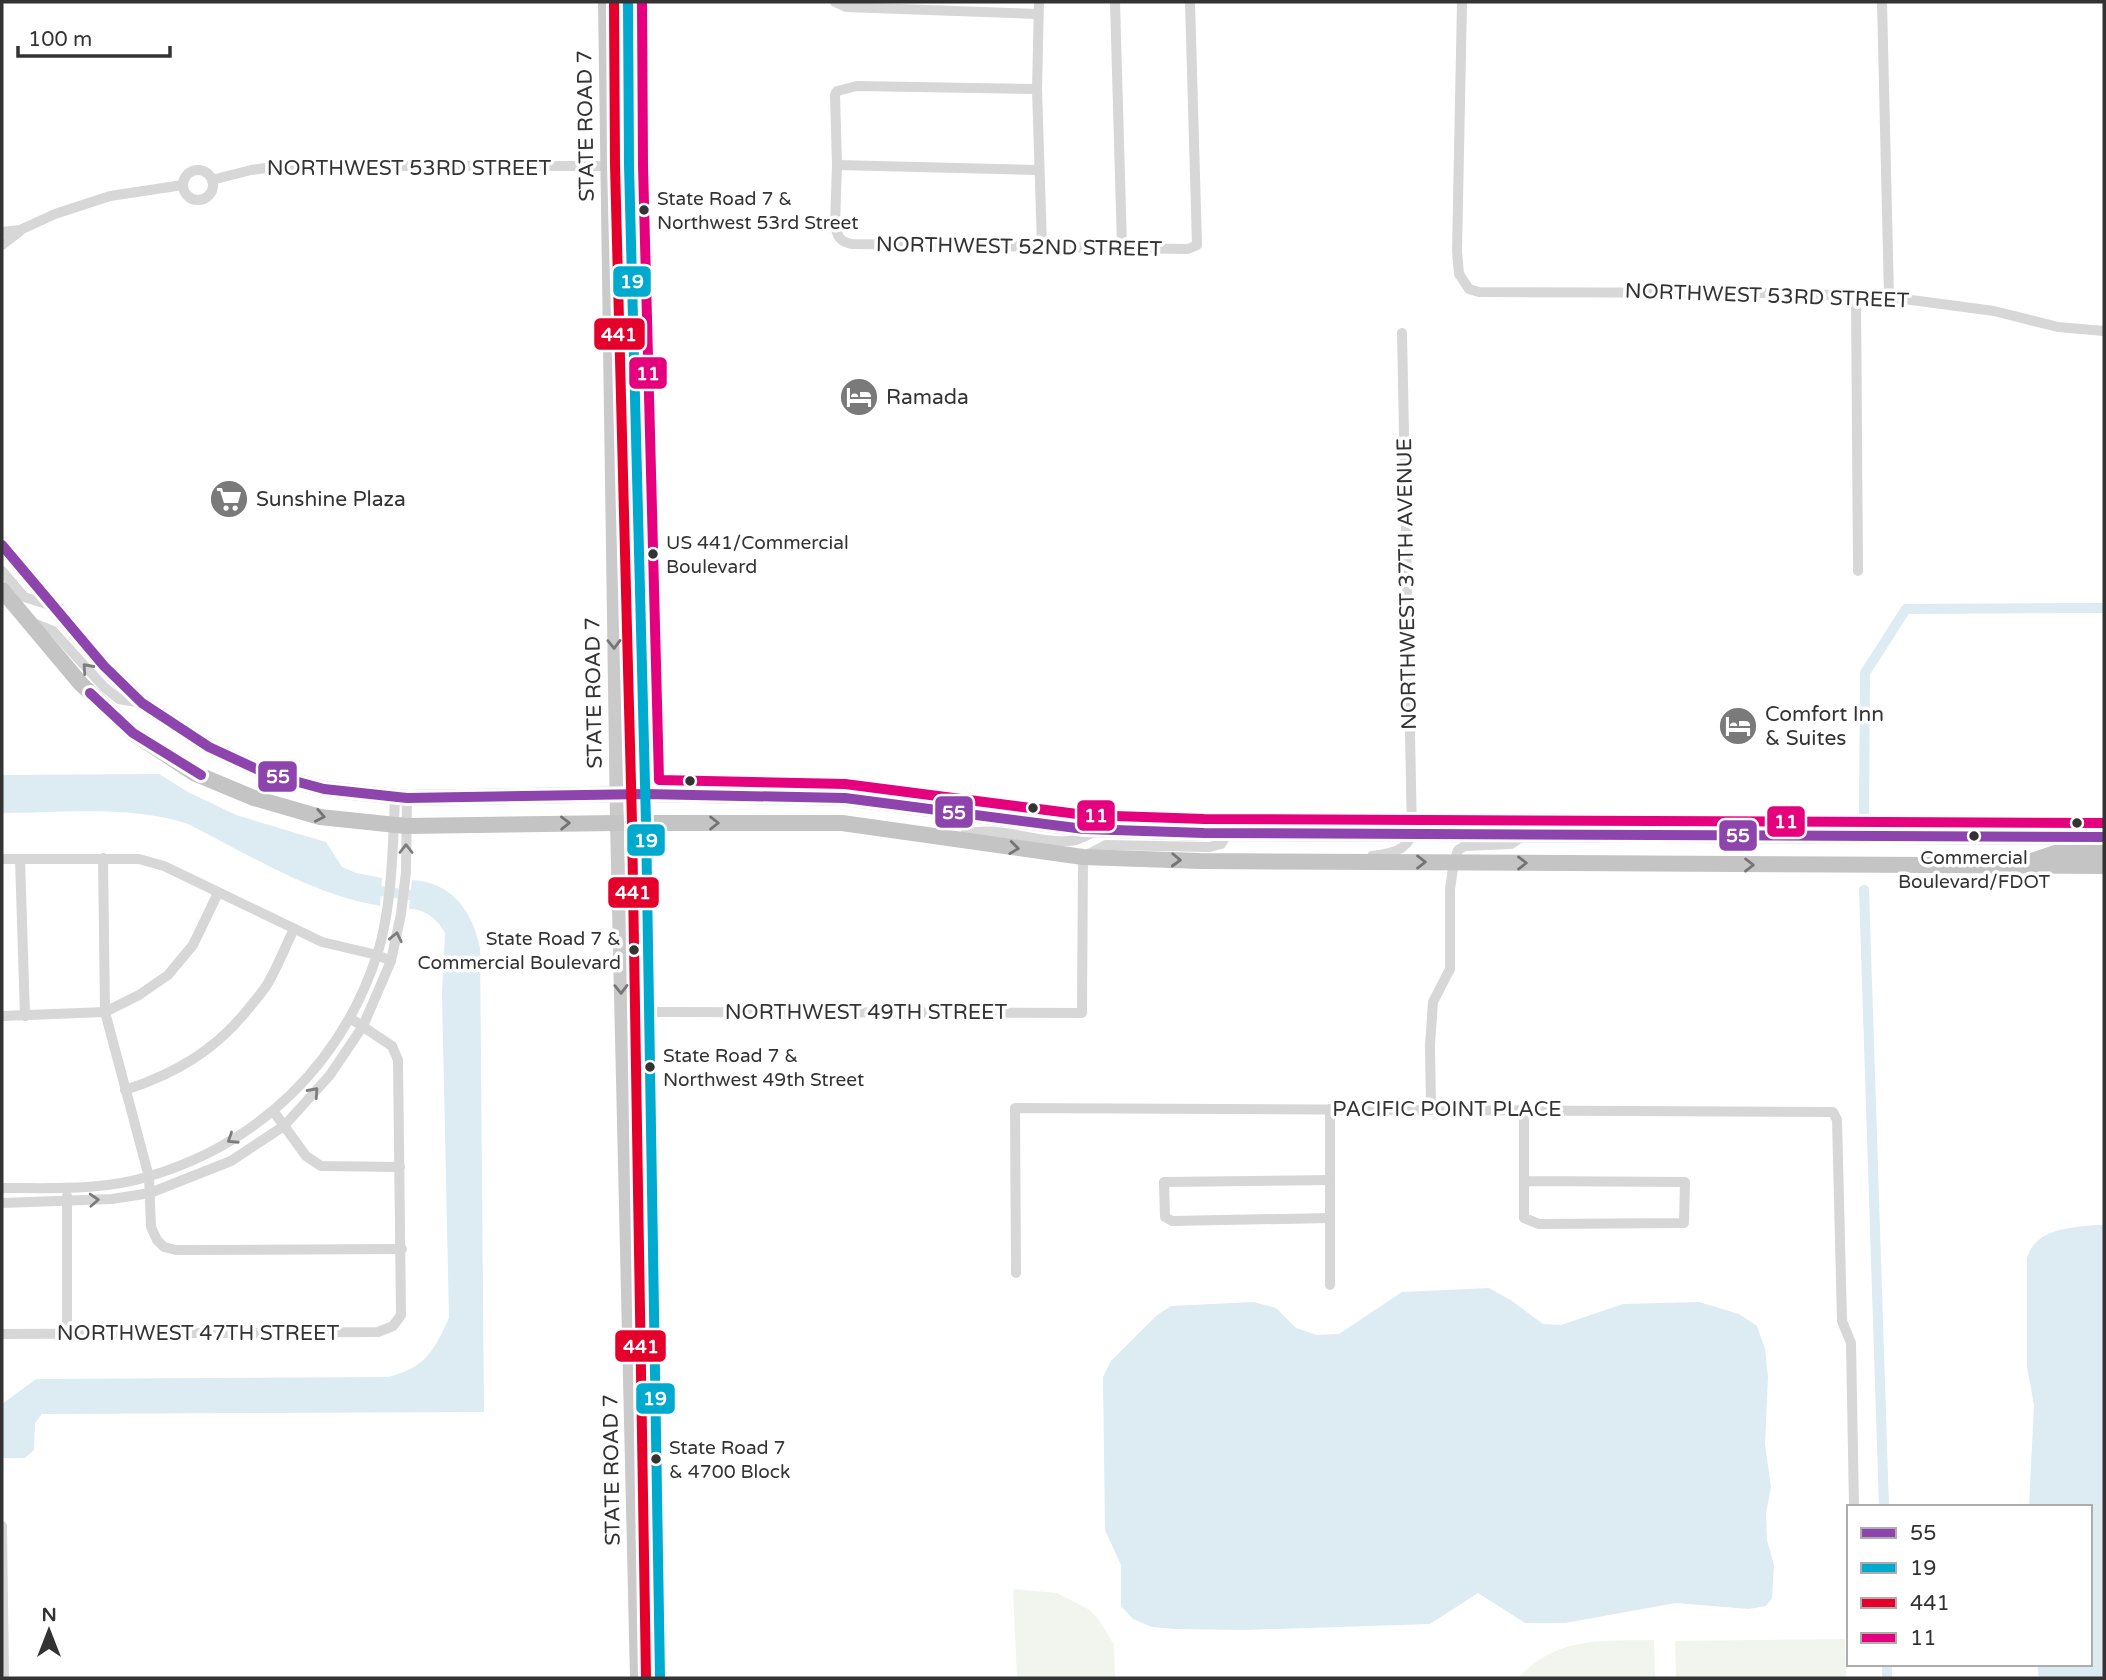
<svg xmlns="http://www.w3.org/2000/svg" width="2106" height="1680" viewBox="0 0 2106 1680" font-family="'Varela Round',sans-serif">
  <style>
    .green { fill: #f1f5ed }
    .water { fill: #ddebf3 }
    .lines { fill: none; stroke-linecap: round; stroke-linejoin: round }
    .canal { stroke: #ddebf3; stroke-width: 10 }
    .minor { stroke: #d7d7d7; stroke-width: 10 }
    .major { stroke: #cacaca; stroke-width: 14 }
    .highway { stroke: #c4c4c4; stroke-width: 16 }
    .bus-1-casing { stroke: #fff; stroke-width: 16 }
    .bus-2-casing { stroke: #fff; stroke-width: 16 }
    .bus-3-casing { stroke: #fff; stroke-width: 16 }
    .bus-4-casing { stroke: #fff; stroke-width: 16 }
    .bus-1 { stroke: #8e44ad; stroke-width: 10 }
    .bus-2 { stroke: #00a9ce; stroke-width: 10 }
    .bus-3 { stroke: #e4002b; stroke-width: 10 }
    .bus-4 { stroke: #e5007d; stroke-width: 10 }
    .oneway { stroke: #777 }
    .oneway2 { stroke: #7d7d7d }
    .oneway3 { stroke: #747474 }
    .bus-dot { fill: #333; stroke: #fff; stroke-width: 2.5 }
    .labels { text-anchor: middle; dominant-baseline: central; stroke-width: 7; stroke-linejoin: round; paint-order: stroke }
    .bus-label { font-size: 19px; fill: #333; stroke: #fff; text-anchor: start }
    .street-label { font-size: 21px; fill: #333; stroke: #fff }
    .poi-label { font-size: 21px; fill: #333; stroke: #fff; text-anchor: start }
    .line-badge { stroke: #fff; stroke-width: 2.5 }
    .badge-label { font-size: 19px; text-anchor: middle; font-weight: bold; fill: #fff }
  </style>
  <rect width="100%" height="100%" fill="#fff"/>
  <g class="green">
    <polygon points="1013,1589 1057,1593 1088,1609 1098,1619 1114,1645 1115,1678 1017,1678"/>
    <polygon points="1845,1639 1846,1678 1676,1678 1675,1641"/>
    <path d="M 1654,1640 L 1655,1678 L 1518,1678 C 1557,1636 1602,1641 1654,1640 Z"/>
  </g>
  <g class="water">
    <path d="M 159,774 L 188,792 L 236,815 L 326,842 L 342,867 L 356,873 L 382,878 L 380,906 C 310,894 250,855 188,824 C 132,805 61,813 2,813 L 2,775 Z"/>
    <path d="M 412,880 C 452,882 473,912 480,948 L 484,1412 L 42,1414 L 35,1423 L 34,1450 L 25,1458 L 2,1458 L 2,1404 L 36,1379 L 388,1377 C 425,1368 434,1351 449,1318 L 442,994 L 445,933 C 437,919 426,909 409,909 Z"/>
    <path d="M 2096,1225 L 2104,1225 L 2104,1678 L 2039,1678 L 2037,1664 L 2090,1664 L 2090,1507 L 2029,1507 L 2034,1405 L 2027,1367 L 2027,1258 C 2036,1228 2070,1228 2096,1225 Z"/>
    <polygon points="1489,1288 1512,1301 1543,1324 1561,1325 1623,1304 1699,1302 1739,1314 1757,1326 1765,1349 1768,1377 1765,1444 1771,1487 1766,1513 1767,1540 1774,1565 1772,1598 1766,1606 1749,1609 1676,1603 1565,1623 1525,1623 1478,1593 1430,1624 1243,1630 1174,1629 1152,1627 1133,1619 1121,1606 1121,1565 1105,1530 1103,1377 1111,1361 1157,1315 1171,1306 1254,1302 1276,1308 1296,1328 1317,1335 1339,1334 1402,1292"/>
  </g>
  <g class="lines">
    <g class="canal">
      <polyline points="1864,813 1865,673 1906,609 2104,608"/>
      <polyline points="367,889 423,897"/>
      <polyline points="1864,890 1884,1507"/>
      <polyline points="1887,1664 1887,1678"/>
    </g>
    <g class="minor">
      <polyline points="835,2 846,7 1038,14"/>
      <polyline points="1039,2 1037,89 1042,246"/>
      <polyline points="1115,2 1122,247"/>
      <polyline points="1462,2 1457,251 1459,274 1469,289 1479,292 1778,293 1889,297 1994,311 2058,327 2104,331"/>
      <polyline points="1882,2 1889,297"/>
      <path d="M 1037,89 L 857,86 L 837,91 L 835,95 L 837,165 L 835,225 C 837,236 840,242 852,244 L 1188,249 L 1197,245 L 1190,2"/>
      <polyline points="837,165 1039,170"/>
      <circle cx="198" cy="185" r="15"/>
      <polyline points="212,180 251,170 281,166 607,166"/>
      <polyline points="2,232 20,230 55,214 110,196 183,185"/>
      <polyline points="2,245 20,231"/>
      <polyline points="1856,295 1858,571"/>
      <polyline points="2,571 24,597 53,606"/>
      <polyline points="33,623 53,631 104,687 119,699 142,703"/>
      <path d="M 963,841 L 965,834 C 1001,824 1044,847 1076,840 C 1083,838 1089,834 1096,831"/>
      <path d="M 1372,856 C 1388,854 1406,852 1412,834 L 1402,333"/>
      <polyline points="103,858 105,1012 149,1177 151,1227 157,1240 164,1247 176,1250 402,1249"/>
      <polyline points="2,859 139,859 164,866 322,942 377,955 391,961"/>
      <polyline points="20,859 25,1016"/>
      <polyline points="650,1012 1082,1013 1083,857 1106,845 1209,847 1221,844 1228,833"/>
      <polyline points="2,1016 105,1012 139,995 168,975 193,945 218,893"/>
      <path d="M 125,1090 C 175,1074 216,1050 249,1008 C 255,1000 263,992 268,983 C 278,966 285,947 294,929"/>
      <polyline points="1330,1109 1330,1285"/>
      <polyline points="1431,1109 1430,1045 1433,1002 1450,969 1450,889 1454,862 1458,850 1465,846 1511,844 1523,836"/>
      <polyline points="1524,1109 1524,1218 1539,1224 1684,1223 1685,1182 1524,1181"/>
      <polyline points="274,1112 306,1156 321,1166 400,1167"/>
      <polyline points="1330,1180 1164,1182 1165,1217 1172,1221 1330,1218"/>
      <path d="M 2,1188 C 51,1188 103,1191 150,1176 C 260,1143 341,1064 377,955 C 392,908 393,846 395,797"/>
      <polyline points="2,1203 112,1199 150,1193 231,1161 284,1126 330,1075 363,1026 391,961 401,914 406,872 407,798"/>
      <polyline points="1016,1273 1015,1108 1833,1112 1837,1120 1842,1321 1851,1343 1854,1507"/>
      <polyline points="67,1333 67,1196"/>
      <polyline points="2,1334 378,1332 393,1326 401,1315 398,1060 392,1046 350,1018"/>
      <polyline points="2,1526 4,1678"/>
    </g>
    <g class="major">
      <polyline points="605,2 617,823 637,1678"/>
      <polyline points="628,2 629,165 646,823 660,1678"/>
      <path d="M 612,390 C 618,404 623,411 637,417"/>
    </g>
    <g class="highway">
      <polyline points="2,545 104,666 142,703 209,747 265,773 324,789 407,798 645,794 845,798 1084,829 1204,833 2104,837"/>
      <polyline points="2,590 81,684 133,733 194,773 254,798 320,817 406,826 617,823 842,823 1083,857 1200,861 2104,866"/>
      <polyline points="2032,861 2055,853 2104,853"/>
    </g>
    <g class="bus-1-casing">
      <g id="bus-1">
        <polyline points="2,545 104,666 142,703 209,747 265,773 324,789 407,798 645,794 845,798 1084,829 1204,833 2104,837"/>
        <polyline points="90,693 133,733 201,775"/>
      </g>
    </g>
    <g class="bus-2-casing">
      <polyline id="bus-2" points="628,2 629,165 646,823 660,1678"/>
    </g>
    <g class="bus-3-casing">
      <polyline id="bus-3" points="614,2 615,165 632,823 646,1678"/>
    </g>
    <g class="bus-4-casing">
      <polyline id="bus-4" points="642,2 643,165 659,780 845,784 1085,815 1204,819 2104,823"/>
    </g>
    <use href="#bus-1" class="bus-1"/>
    <use href="#bus-2" class="bus-2"/>
    <use href="#bus-3" class="bus-3"/>
    <use href="#bus-4" class="bus-4"/>
  </g>
  <defs><path id="oneway-chevron" d="M-2-3.5L2.5 0L-2 3.5" fill="none" stroke-width="1.6" stroke-linecap="round" stroke-linejoin="round" transform="scale(1.75)"/></defs>
  <g class="oneway">
    <use href="#oneway-chevron" transform="translate(614 644) rotate(89)"/>
    <use href="#oneway-chevron" transform="translate(621 989) rotate(89)"/>
  </g>
  <g class="oneway2">
    <use href="#oneway-chevron" transform="translate(87 668) rotate(-132)"/>
    <use href="#oneway-chevron" transform="translate(406 849) rotate(-90)"/>
    <use href="#oneway-chevron" transform="translate(396 937) rotate(-78)"/>
    <use href="#oneway-chevron" transform="translate(314 1092) rotate(-48)"/>
    <use href="#oneway-chevron" transform="translate(232 1139) rotate(147)"/>
    <use href="#oneway-chevron" transform="translate(94 1200) rotate(-3)"/>
  </g>
  <g class="oneway3">
    <use href="#oneway-chevron" transform="translate(320 816) rotate(11)"/>
    <use href="#oneway-chevron" transform="translate(565 823) rotate(-1)"/>
    <use href="#oneway-chevron" transform="translate(714 823)"/>
    <use href="#oneway-chevron" transform="translate(1014 848) rotate(7)"/>
    <use href="#oneway-chevron" transform="translate(1176 860) rotate(2)"/>
    <use href="#oneway-chevron" transform="translate(1421 862)"/>
    <use href="#oneway-chevron" transform="translate(1522 863)"/>
    <use href="#oneway-chevron" transform="translate(1749 865)"/>
  </g>
  <defs>
    <g id="hotel-disc" transform="scale(2.0125)"><circle r="9.5" fill="#7a7a7a" stroke="#fff"/><path d="M-6-4.5h1.5V1H6V5H4.5V3h-9V5H-6ZM-4 0a1.8 1.8 0 1 1 3.6 0ZM.5 0V-2.5h3Q6-2.5 6 0Z" fill="#fff"/></g>
    <g id="supermarket-disc" transform="scale(2.0125)"><circle r="9.5" fill="#7a7a7a" stroke="#fff"/><path d="M-6-5.5h2.5l.6 2H6L4.5 2H-2.5L-4.4-4H-6ZM-1.5 3.2a1.3 1.3 0 1 0 .1 0ZM3 3.2a1.3 1.3 0 1 0 .1 0Z" fill="#fff"/></g>
  </defs>
  <g fill-rule="evenodd">
    <use href="#hotel-disc" x="859" y="397"/>
    <use href="#supermarket-disc" x="229" y="499"/>
    <use href="#hotel-disc" x="1738" y="726"/>
  </g>
  <g class="bus-dot">
    <circle cx="644" cy="210" r="6"/>
    <circle cx="653" cy="554" r="6"/>
    <circle cx="690" cy="781" r="6"/>
    <circle cx="1033" cy="808" r="6"/>
    <circle cx="2077" cy="823" r="6"/>
    <circle cx="1974" cy="836" r="6"/>
    <circle cx="634" cy="950" r="6"/>
    <circle cx="650" cy="1067" r="6"/>
    <circle cx="656" cy="1459" r="6"/>
  </g>
  <g class="labels">
    <g class="bus-label">
      <text x="657" y="199">State Road 7 &amp;<tspan x="657" dy="24">Northwest 53rd Street</tspan></text>
      <text x="666" y="543">US 441/Commercial<tspan x="666" dy="24">Boulevard</tspan></text>
      <text x="1974" y="858" text-anchor="middle">Commercial<tspan x="1974" dy="24">Boulevard/FDOT</tspan></text>
      <text x="621" y="939" text-anchor="end">State Road 7 &amp;<tspan x="621" dy="24">Commercial Boulevard</tspan></text>
      <text x="663" y="1056">State Road 7 &amp;<tspan x="663" dy="24">Northwest 49th Street</tspan></text>
      <text x="669" y="1448">State Road 7<tspan x="669" dy="24">&amp; 4700 Block</tspan></text>
    </g>
    <g class="street-label">
      <text transform="translate(586 126) rotate(-91)">STATE ROAD 7</text>
      <text x="409" y="168">NORTHWEST 53RD STREET</text>
      <text transform="translate(1019 247) rotate(1)">NORTHWEST 52ND STREET</text>
      <text transform="translate(1767 296) rotate(2)">NORTHWEST 53RD STREET</text>
      <text transform="translate(1407 584) rotate(-91)">NORTHWEST 37TH AVENUE</text>
      <text transform="translate(594 693) rotate(-91)">STATE ROAD 7</text>
      <text x="866" y="1012">NORTHWEST 49TH STREET</text>
      <text x="1447" y="1109">PACIFIC POINT PLACE</text>
      <text x="198" y="1333">NORTHWEST 47TH STREET</text>
      <text transform="translate(612 1470) rotate(-91)">STATE ROAD 7</text>
    </g>
    <g class="poi-label">
      <text x="886" y="397">Ramada</text>
      <text x="256" y="499">Sunshine Plaza</text>
      <text x="1765" y="714">Comfort Inn<tspan x="1765" dy="24">&amp; Suites</tspan></text>
    </g>
  </g>
  <g class="line-badge">
    <rect x="612" y="265" width="40" height="33" rx="7" fill="#00a9ce"/>
    <rect x="593" y="317" width="53" height="34" rx="7" fill="#e4002b"/>
    <rect x="628" y="356" width="40" height="34" rx="7" fill="#e5007d"/>
    <rect x="257" y="760" width="41" height="33" rx="7" fill="#8e44ad"/>
    <rect x="934" y="795" width="40" height="34" rx="7" fill="#8e44ad"/>
    <rect x="1076" y="799" width="40" height="33" rx="7" fill="#e5007d"/>
    <rect x="1766" y="805" width="40" height="33" rx="7" fill="#e5007d"/>
    <rect x="1718" y="819" width="40" height="33" rx="7" fill="#8e44ad"/>
    <rect x="626" y="823" width="40" height="34" rx="7" fill="#00a9ce"/>
    <rect x="607" y="876" width="53" height="33" rx="7" fill="#e4002b"/>
    <rect x="614" y="1329" width="53" height="34" rx="7" fill="#e4002b"/>
    <rect x="635" y="1382" width="41" height="33" rx="7" fill="#00a9ce"/>
  </g>
  <g class="badge-label">
    <text x="632" y="288">19</text>
    <text x="619" y="341">441</text>
    <text x="648" y="380">11</text>
    <text x="278" y="783">55</text>
    <text x="954" y="819">55</text>
    <text x="1096" y="822">11</text>
    <text x="1786" y="828">11</text>
    <text x="1738" y="842">55</text>
    <text x="646" y="847">19</text>
    <text x="633" y="899">441</text>
    <text x="641" y="1353">441</text>
    <text x="655" y="1405">19</text>
  </g>
  <rect width="2106" height="1680" fill="none" stroke="#333333" stroke-width="7"/>
  <rect x="1847" y="1505" width="245" height="161" fill="#ffffff" stroke="#adadad" stroke-width="2"/>
  <rect x="1861" y="1528" width="35" height="10" fill="#8e44ad" stroke="#adadad" stroke-width="2"/>
  <text x="1910" y="1540" font-size="21" fill="#333333">55</text>
  <rect x="1861" y="1563" width="35" height="10" fill="#00a9ce" stroke="#adadad" stroke-width="2"/>
  <text x="1910" y="1575" font-size="21" fill="#333333">19</text>
  <rect x="1861" y="1598" width="35" height="10" fill="#e4002b" stroke="#adadad" stroke-width="2"/>
  <text x="1910" y="1610" font-size="21" fill="#333333">441</text>
  <rect x="1861" y="1633" width="35" height="10" fill="#e5007d" stroke="#adadad" stroke-width="2"/>
  <text x="1910" y="1645" font-size="21" fill="#333333">11</text>
  <g transform="translate(49 1631)" stroke="#ffffff" stroke-width="5" paint-order="stroke">
  <path d="M0-5L12 26L0 18L-12 26Z" fill="#333333"/>
  <text y="-10" font-size="19" font-weight="bold" text-anchor="middle" fill="#333333">N</text>
  </g>
  <path d="M18 46v10h152v-10" fill="none" stroke="#333333" stroke-width="3.5"/>
  <text x="28" y="46" font-size="21" fill="#333333" stroke="#ffffff" stroke-width="5" paint-order="stroke">100 m</text>
</svg>
